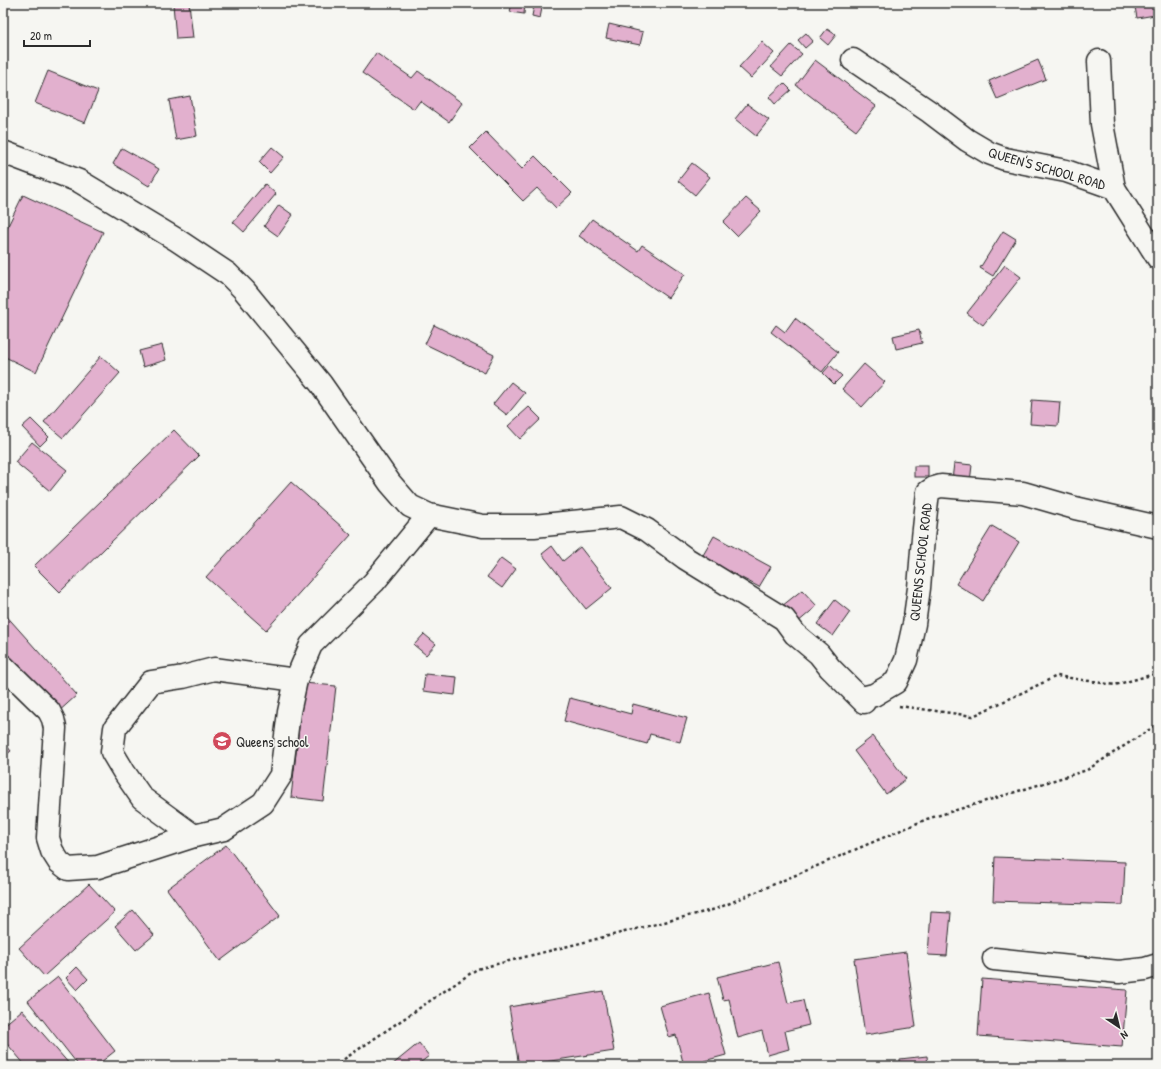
<svg xmlns="http://www.w3.org/2000/svg" width="1161" height="1069" viewBox="0 0 1161 1069" font-family="'Patrick Hand',sans-serif">
  <style>
    .building { fill: #e2b0ce; stroke: #2b2b2b }
    .lines { fill: none; stroke-linecap: round; stroke-linejoin: round }
    .street-casing { stroke: #2b2b2b; stroke-width: 25 }
    .path { stroke: #2b2b2b; stroke-width: 2.5; stroke-dasharray: 3 3; stroke-linecap: butt }
    .street { stroke: #f6f6f2; stroke-width: 22 }
    .labels { text-anchor: middle; dominant-baseline: central; stroke-width: 3; stroke-linejoin: round; paint-order: stroke }
    .street-label { font-size: 14px; fill: #2b2b2b; stroke: #f6f6f2 }
    .poi-label { font-size: 14px; fill: #2b2b2b; stroke: #f6f6f2; text-anchor: start }
  </style>
  <rect width="100%" height="100%" fill="#f6f6f2"/>
  <filter id="ink" filterUnits="userSpaceOnUse"><feTurbulence type="fractalNoise" baseFrequency=".025" numOctaves="2"/><feDisplacementMap in="SourceGraphic" scale="8" xChannelSelector="R" yChannelSelector="G"/><feConvolveMatrix kernelMatrix="1 2 1 2 8 2 1 2 1" color-interpolation-filters="sRGB"/></filter>
  <g filter="url(#ink)">
    <g class="building">
      <polygon points="189,3 193,38 176,39 173,4"/>
      <polygon points="512,3 525,3 524,14 510,12"/>
      <polygon points="1153,4 1155,15 1137,18 1135,7"/>
      <polygon points="534,6 542,8 540,18 532,16"/>
      <polygon points="609,24 643,32 640,45 606,38"/>
      <polygon points="827,29 836,35 828,45 820,38"/>
      <polygon points="806,33 813,41 805,48 798,40"/>
      <polygon points="762,42 774,53 751,78 739,67"/>
      <polygon points="791,45 802,54 782,76 771,67"/>
      <polygon points="376,53 412,78 418,71 462,103 449,122 420,101 414,109 362,73"/>
      <polygon points="815,60 876,106 856,131 796,85"/>
      <polygon points="1038,60 1046,79 997,99 989,81"/>
      <polygon points="48,71 98,91 85,123 35,103"/>
      <polygon points="784,83 791,90 775,104 769,97"/>
      <polygon points="190,96 197,136 176,140 169,100"/>
      <polygon points="747,104 769,120 756,136 735,119"/>
      <polygon points="486,132 522,169 535,156 572,193 556,208 537,188 523,201 470,148"/>
      <polygon points="272,147 284,157 270,173 259,162"/>
      <polygon points="122,148 159,169 149,186 113,164"/>
      <polygon points="692,163 710,177 695,195 678,181"/>
      <polygon points="265,184 276,194 244,232 233,222"/>
      <polygon points="23,195 103,232 36,372 3,356 3,236"/>
      <polygon points="746,198 761,211 737,236 723,222"/>
      <polygon points="279,205 293,215 278,236 264,226"/>
      <polygon points="592,219 638,251 642,245 685,274 668,298 579,236"/>
      <polygon points="1003,231 1016,239 993,276 980,268"/>
      <polygon points="1005,265 1021,277 983,325 967,313"/>
      <polygon points="795,318 838,352 822,372 771,332 776,325 785,332"/>
      <polygon points="434,325 494,355 485,373 425,344"/>
      <polygon points="919,330 922,343 896,349 893,336"/>
      <polygon points="162,345 166,360 143,367 139,351"/>
      <polygon points="101,356 120,373 63,438 44,422"/>
      <polygon points="864,364 885,382 862,407 842,389"/>
      <polygon points="830,365 842,376 834,384 823,373"/>
      <polygon points="511,382 525,393 507,415 493,404"/>
      <polygon points="1032,400 1060,402 1058,426 1030,424"/>
      <polygon points="529,407 541,419 520,439 508,426"/>
      <polygon points="31,419 49,437 40,446 22,427"/>
      <polygon points="174,430 199,456 60,592 34,566"/>
      <polygon points="32,442 67,470 50,491 15,462"/>
      <polygon points="954,463 972,465 970,482 952,480"/>
      <rect x="914" y="466" width="14" height="11"/>
      <polygon points="291,482 351,535 266,630 206,577"/>
      <polygon points="992,526 1019,542 983,601 956,584"/>
      <polygon points="714,536 771,567 759,587 702,557"/>
      <polygon points="552,546 563,561 580,547 612,588 586,609 542,554"/>
      <polygon points="501,558 516,569 502,588 487,577"/>
      <polygon points="802,590 817,606 797,623 782,606"/>
      <polygon points="835,600 850,612 833,636 817,624"/>
      <polygon points="3,612 77,695 57,713 3,652"/>
      <polygon points="424,634 436,644 426,655 414,645"/>
      <polygon points="425,674 457,677 455,695 423,691"/>
      <polygon points="304,683 336,686 323,801 291,797"/>
      <polygon points="570,698 631,714 633,704 687,718 680,742 650,734 647,744 564,721"/>
      <polygon points="873,736 906,779 886,794 854,751"/>
      <polygon points="3,741 11,751 3,757"/>
      <polygon points="226,845 280,916 220,961 167,889"/>
      <polygon points="995,857 1125,862 1123,905 993,901"/>
      <polygon points="89,884 115,912 44,976 19,948"/>
      <polygon points="133,910 154,935 136,950 115,926"/>
      <polygon points="931,912 951,913 947,956 928,955"/>
      <polygon points="906,952 916,1027 865,1035 854,959"/>
      <polygon points="778,962 788,1003 803,1000 809,1025 785,1031 789,1049 768,1055 762,1031 738,1038 729,999 723,1000 717,977"/>
      <polygon points="77,967 88,979 77,990 66,978"/>
      <polygon points="58,977 115,1051 96,1066 79,1066 28,1001"/>
      <polygon points="982,979 1127,990 1122,1047 978,1036"/>
      <polygon points="603,991 614,1051 519,1066 509,1007"/>
      <polygon points="709,993 726,1055 704,1061 705,1066 684,1066 676,1035 669,1037 660,1006"/>
      <polygon points="22,1010 71,1066 26,1066 3,1039 3,1026"/>
      <polygon points="419,1043 429,1056 416,1066 392,1066 392,1065"/>
      <polygon points="927,1056 928,1066 900,1066 900,1059"/>
    </g>
    <g class="lines">
      <g class="street-casing">
        <g id="street">
          <polyline points="853,60 930,112 967,140 989,153 1005,159 1066,171 1114,188 1158,258"/>
          <polyline points="1099,61 1102,124 1114,188"/>
          <polyline points="3,152 79,181 177,240 228,274 244,290 321,384 390,483 410,506 429,515 483,526 534,526 621,517 647,530 685,558 784,619 795,634 819,654 830,668 864,702 866,697 874,695 896,682 906,660 914,624 919,588 923,538 928,492 934,488 941,486 1023,493 1075,508 1158,527"/>
          <polyline points="3,666 49,711 53,719 55,728 48,838 52,851 59,862 68,869 98,867 194,836 224,829 263,803 281,775 289,712 296,680 311,645 374,582 429,515"/>
          <polyline points="194,836 142,798 124,772 112,752 115,728 151,682 183,677 214,669 296,680"/>
          <polyline points="994,959 1119,972 1145,969 1158,965"/>
        </g>
      </g>
      <g class="path">
        <polyline points="899,706 973,716 1057,676 1115,685 1158,673"/>
        <polyline points="334,1066 477,969 716,909 927,819 1087,770 1158,724"/>
      </g>
      <use href="#street" class="street"/>
    </g>
  </g>
  <defs>
    <g id="school-disc" transform="scale(1)"><circle r="9.5" fill="#d1495b" stroke="#f6f6f2"/><path d="M0-5L7-2L0 1L-7-2ZM-4 1L0 2.5L4 1V4Q0 6-4 4Z" fill="#fff"/></g>
  </defs>
  <g fill-rule="evenodd">
    <use href="#school-disc" x="222" y="741"/>
  </g>
  <g class="labels">
    <g class="street-label">
      <text transform="translate(1047 168) rotate(16)">QUEEN'S SCHOOL ROAD</text>
      <text transform="translate(920 562) rotate(-84)">QUEENS SCHOOL ROAD</text>
    </g>
    <g class="poi-label">
      <text x="236" y="741">Queens school</text>
    </g>
  </g>
  <rect width="1161" height="1069" fill="none" stroke="#f6f6f2" stroke-width="16"/>
  <rect x="8" y="8" width="1145" height="1053" fill="none" stroke="#2b2b2b" stroke-width="1.5" filter="url(#ink)"/>
  <g transform="translate(1119 1027) rotate(145)" stroke="#f6f6f2" stroke-width="3" paint-order="stroke">
  <path d="M0-3L7 15L0 10L-7 15Z" fill="#2b2b2b"/>
  <text y="-6" font-size="11" font-weight="bold" text-anchor="middle" fill="#2b2b2b">N</text>
  </g>
  <path d="M24 40v6h66v-6" fill="none" stroke="#2b2b2b" stroke-width="2"/>
  <text x="30" y="40" font-size="12" fill="#2b2b2b" stroke="#f6f6f2" stroke-width="3" paint-order="stroke">20 m</text>
</svg>
